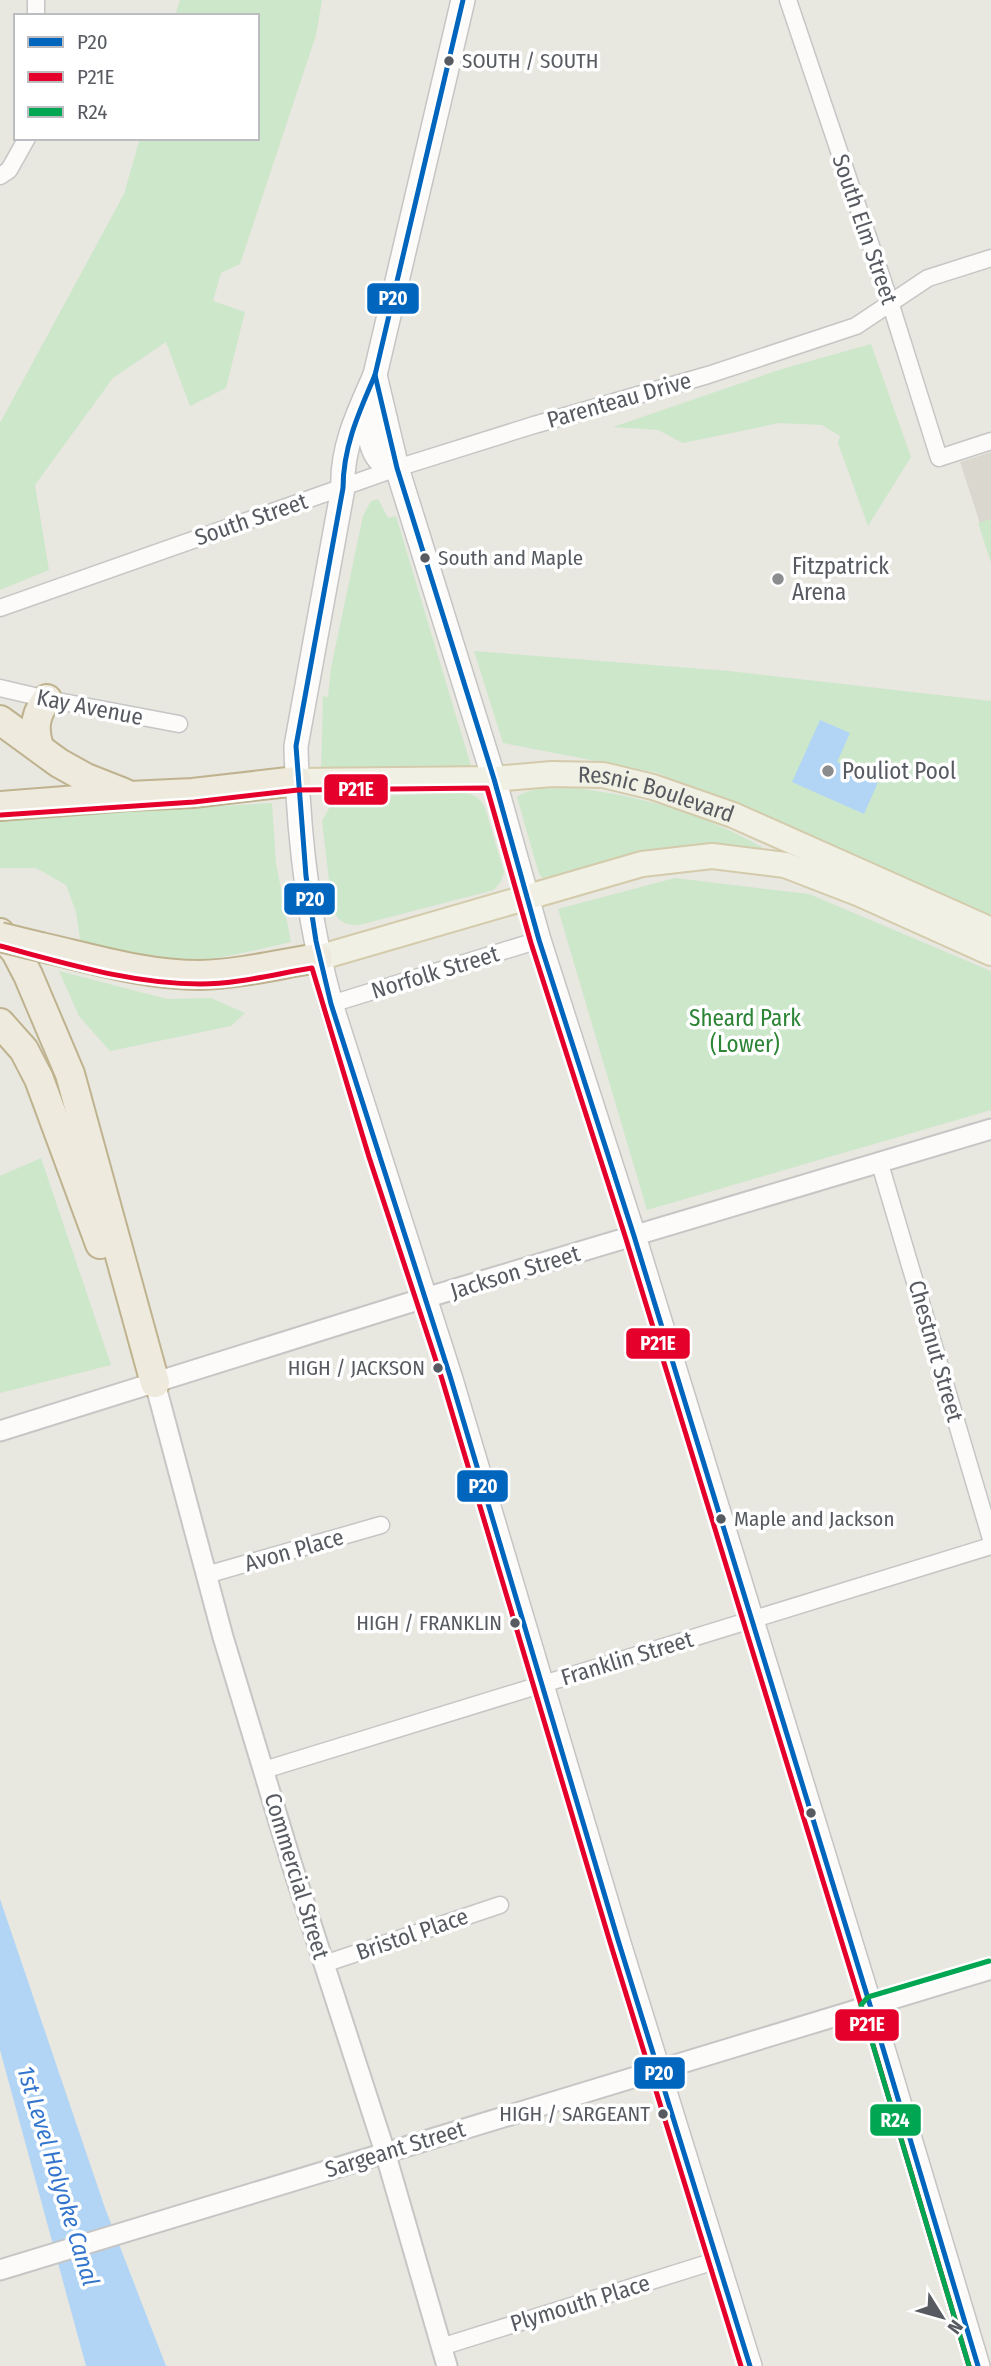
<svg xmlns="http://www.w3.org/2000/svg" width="991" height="2366" viewBox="0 0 991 2366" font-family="'Fira Sans Condensed',sans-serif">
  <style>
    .education { fill: #d9d7ce }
    .green { fill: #cde7cb }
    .water { fill: #b2d5f6 }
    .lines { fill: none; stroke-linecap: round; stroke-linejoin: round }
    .minor-casing { stroke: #c5c6c5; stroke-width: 19 }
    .tertiary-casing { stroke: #c5c6c5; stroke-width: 23 }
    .secondary-casing { stroke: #c4c5c4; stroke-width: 26 }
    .primary-casing { stroke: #d3cbab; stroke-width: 28 }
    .motorway-casing { stroke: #bfb38f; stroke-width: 32 }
    .minor { stroke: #fcfbfa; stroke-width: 16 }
    .tertiary { stroke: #fcfbfa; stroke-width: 19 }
    .secondary { stroke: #fcfbfa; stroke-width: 23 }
    .primary { stroke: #f1f0e4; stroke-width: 24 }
    .motorway { stroke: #eeeadd; stroke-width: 28 }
    .motorway-bridge-casing { stroke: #bfb38f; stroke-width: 32; stroke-linecap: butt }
    .motorway-bridge { stroke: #eeeadd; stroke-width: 28 }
    .bus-1-casing { stroke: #fff; stroke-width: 10 }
    .bus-2-casing { stroke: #fff; stroke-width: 10 }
    .bus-3-casing { stroke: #fff; stroke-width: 10 }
    .bus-1 { stroke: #0065bd; stroke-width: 5 }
    .bus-2 { stroke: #e4002b; stroke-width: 5 }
    .bus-3 { stroke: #00a651; stroke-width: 5 }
    .bus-dot { fill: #575b61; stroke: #fff; stroke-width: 2.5 }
    .poi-dot { fill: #8a8c8d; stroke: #fff; stroke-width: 2.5 }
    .labels { text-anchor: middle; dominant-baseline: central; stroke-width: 7; stroke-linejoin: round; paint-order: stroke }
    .bus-label { font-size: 21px; fill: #575b61; stroke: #fff; text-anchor: start }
    .street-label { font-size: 23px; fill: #575b61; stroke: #fff }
    .poi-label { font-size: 23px; fill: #575b61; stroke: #fff; text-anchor: start }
    .park-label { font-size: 23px; fill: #2c8435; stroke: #fff }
    .water-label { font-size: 24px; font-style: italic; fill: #3375cd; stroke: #fff }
    .line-badge { stroke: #fff; stroke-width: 2.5 }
    .badge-label { font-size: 19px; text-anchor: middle; font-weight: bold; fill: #fff }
  </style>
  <rect width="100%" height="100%" fill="#e8e7e0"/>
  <polygon class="education" points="991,452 991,557 960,462"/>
  <g class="green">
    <polygon points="180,0 322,0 316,35 240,264 221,273 213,301 245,312 226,388 190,406 166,342 113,378 35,485 49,570 0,590 0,423 124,194 140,138 257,138 257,16 175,16"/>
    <polygon points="871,344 911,457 868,526 838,443 840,436 822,425 779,423 683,443 658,430 613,427 782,369"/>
    <polygon points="378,499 388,518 396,516 471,766 469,770 321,773 323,696 328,697 331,668 363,516 371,501"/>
    <polygon points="991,519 991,563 978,523"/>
    <polygon points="474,651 729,671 991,701 991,920 658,773 503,743"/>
    <path d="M 574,788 C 643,796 700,813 762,847 L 759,852 L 623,859 L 543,878 L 539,874 L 517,797 C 531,786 556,789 574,788 Z"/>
    <path d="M 463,792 C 474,795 480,797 485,808 L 504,872 L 501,881 L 494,890 L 359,925 C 343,925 337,921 332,906 L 322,821 L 332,803 L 343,798 Z"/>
    <path d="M 272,803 L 276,863 L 291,942 C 250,951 209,963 167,962 C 139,961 109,952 81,946 L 76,912 L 66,885 L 36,868 L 0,868 L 0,819 Z"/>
    <polygon points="675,878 809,894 991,971 991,1110 647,1210 558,909"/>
    <polygon points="59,971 167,999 211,998 245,1013 231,1026 110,1051 79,1016"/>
    <polygon points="41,1158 111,1365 0,1393 0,1176"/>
  </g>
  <g class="water">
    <polygon points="820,720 850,733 837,762 879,780 864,814 792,782"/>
    <polygon points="0,1899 105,2208 166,2366 86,2366 0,2050"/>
  </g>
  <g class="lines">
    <g class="minor-casing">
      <g id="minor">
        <polyline points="36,0 36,16"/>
        <polyline points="788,0 890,302 939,458 991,441"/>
        <polyline points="0,176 9,170 27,138"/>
        <polyline points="0,608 397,468 534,425 708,375 856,326 928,278 991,258"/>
        <polyline points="0,688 47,699 179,724"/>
        <polyline points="331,1004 539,940"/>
        <polyline points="880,1164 991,1539"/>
        <polyline points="206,1575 381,1525"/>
        <polyline points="264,1770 991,1546"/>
        <polyline points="324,1964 500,1905"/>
        <polyline points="441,2347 718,2260"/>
      </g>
    </g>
    <g class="tertiary-casing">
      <g id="tertiary">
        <polyline points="155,1383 223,1637 292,1865 385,2152 447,2366"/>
        <polyline points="0,1431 405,1304 991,1129"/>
        <polyline points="0,2270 991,1969"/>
      </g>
    </g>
    <g class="secondary-casing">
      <g id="secondary">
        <path d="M 463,0 L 375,375 C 359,411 341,448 343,488 L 296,746 C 298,832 308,921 331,1004 L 450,1376 L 618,1940 L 750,2366"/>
        <polyline points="375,375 397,468 494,779 539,940 634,1236 870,2005 978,2366"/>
        <path d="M 371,395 C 368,414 366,447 381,461 C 385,464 393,466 397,468"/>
      </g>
    </g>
    <g class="primary-casing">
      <g id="primary">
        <path id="s1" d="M 297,781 L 494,779 L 552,774 L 603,775 L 653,787 L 733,815 L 991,930"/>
        <polyline points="318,958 642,864 712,856 785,865 860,894 991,953"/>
      </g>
    </g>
    <g class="motorway-casing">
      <g id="motorway">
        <polyline points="0,720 59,763 86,778 124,793"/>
        <path d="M 39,747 C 33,729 35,714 47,699"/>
        <polyline points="0,806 129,796 193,793 297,781"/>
        <polyline points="0,933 16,952 28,975 70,1074 155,1383"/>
        <path d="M 41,947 C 94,959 145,975 200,975 C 240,974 279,964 318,958"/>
        <polyline points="0,1023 24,1050 39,1079 100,1244"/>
      </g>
    </g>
    <use href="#minor" class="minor"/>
    <use href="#tertiary" class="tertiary"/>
    <use href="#secondary" class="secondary"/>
    <use href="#primary" class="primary"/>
    <use href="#motorway" class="motorway"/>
    <g class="motorway-bridge-casing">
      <polyline id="motorway-bridge" points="0,937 41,947"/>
    </g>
    <use href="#motorway-bridge" class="motorway-bridge"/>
    <g class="bus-1-casing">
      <g id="bus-1">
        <path d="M 463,0 L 375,375 C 359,412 343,447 343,488 L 296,746 L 306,876 L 316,941 L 331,1004 L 450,1376 L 618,1940 L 750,2366"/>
        <polyline points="375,375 397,468 494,779 539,940 634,1236 870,2005 978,2366"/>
      </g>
    </g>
    <g class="bus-2-casing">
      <g id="bus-2">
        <polyline points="1,815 194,802 298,790 487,788 531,943 626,1239 862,2008 969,2366"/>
        <path d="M 0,946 C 65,963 132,984 200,984 C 238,984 275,974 312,968 L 369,1157 L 442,1379 L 610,1942 L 741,2366"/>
      </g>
    </g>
    <g class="bus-3-casing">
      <polyline id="bus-3" points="969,2366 861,2005 868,1997 989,1961"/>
    </g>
    <use href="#bus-1" class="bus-1"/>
    <use href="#bus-2" class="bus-2"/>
    <use href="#bus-3" class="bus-3"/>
  </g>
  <g class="bus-dot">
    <circle cx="449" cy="61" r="6"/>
    <circle cx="425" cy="558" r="6"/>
    <circle cx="438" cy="1368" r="6"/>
    <circle cx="721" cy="1519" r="6"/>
    <circle cx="515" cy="1623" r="6"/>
    <circle cx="811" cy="1813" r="6"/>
    <circle cx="663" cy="2114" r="6"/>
  </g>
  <g class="poi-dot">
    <circle cx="778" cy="579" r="7"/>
    <circle cx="828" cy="771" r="7"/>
  </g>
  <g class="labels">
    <g class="bus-label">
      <text x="462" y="61">SOUTH / SOUTH</text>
      <text x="438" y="558">South and Maple</text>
      <text x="425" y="1368" text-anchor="end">HIGH / JACKSON</text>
      <text x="734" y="1519">Maple and Jackson</text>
      <text x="502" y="1623" text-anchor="end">HIGH / FRANKLIN</text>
      <text x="650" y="2114" text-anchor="end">HIGH / SARGEANT</text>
    </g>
    <g class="street-label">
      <text transform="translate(865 229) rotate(71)">South Elm Street</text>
      <text transform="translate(619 400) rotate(-16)">Parenteau Drive</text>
      <text transform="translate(251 519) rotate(-19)">South Street</text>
      <text transform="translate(90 707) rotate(11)">Kay Avenue</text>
      <text stroke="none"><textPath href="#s1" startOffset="362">Resnic Boulevard</textPath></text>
      <text transform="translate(435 972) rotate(-17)">Norfolk Street</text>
      <text transform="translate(515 1272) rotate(-17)">Jackson Street</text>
      <text transform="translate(936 1351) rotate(74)">Chestnut Street</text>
      <text transform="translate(294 1550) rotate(-16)">Avon Place</text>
      <text transform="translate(627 1658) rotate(-17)">Franklin Street</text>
      <text transform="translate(297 1876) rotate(73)">Commercial Street</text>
      <text transform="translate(412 1934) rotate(-19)">Bristol Place</text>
      <text transform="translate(395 2149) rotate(-17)">Sargeant Street</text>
      <text transform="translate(580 2303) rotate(-17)">Plymouth Place</text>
    </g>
    <g class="poi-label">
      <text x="792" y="566">Fitzpatrick<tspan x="792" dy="26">Arena</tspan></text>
      <text x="842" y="771">Pouliot Pool</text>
    </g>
    <g class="park-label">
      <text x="745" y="1018">Sheard Park<tspan x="745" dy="26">(Lower)</tspan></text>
    </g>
    <g class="water-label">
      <text transform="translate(58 2176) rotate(73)">1st Level Holyoke Canal</text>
    </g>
  </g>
  <g class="line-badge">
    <rect x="366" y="282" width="54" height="33" rx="7" fill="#0065bd"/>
    <rect x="323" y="773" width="66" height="33" rx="7" fill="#e4002b"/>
    <rect x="283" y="882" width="53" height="34" rx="7" fill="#0065bd"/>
    <rect x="625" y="1327" width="66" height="33" rx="7" fill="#e4002b"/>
    <rect x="456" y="1469" width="53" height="34" rx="7" fill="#0065bd"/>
    <rect x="834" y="2008" width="66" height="34" rx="7" fill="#e4002b"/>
    <rect x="633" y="2056" width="53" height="34" rx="7" fill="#0065bd"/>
    <rect x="869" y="2103" width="53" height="34" rx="7" fill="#00a651"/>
  </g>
  <g class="badge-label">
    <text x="393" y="305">P20</text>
    <text x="356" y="796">P21E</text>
    <text x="310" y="906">P20</text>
    <text x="658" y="1350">P21E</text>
    <text x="483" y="1493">P20</text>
    <text x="867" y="2031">P21E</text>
    <text x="659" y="2080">P20</text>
    <text x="895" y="2127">R24</text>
  </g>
  <rect x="14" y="14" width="245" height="126" fill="#ffffff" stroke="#bcbdc0" stroke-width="2"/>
  <rect x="28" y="37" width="35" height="10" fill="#0065bd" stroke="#bcbdc0" stroke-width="2"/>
  <text x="77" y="49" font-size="21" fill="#575b61">P20</text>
  <rect x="28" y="72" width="35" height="10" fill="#e4002b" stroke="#bcbdc0" stroke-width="2"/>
  <text x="77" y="84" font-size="21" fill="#575b61">P21E</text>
  <rect x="28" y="107" width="35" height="10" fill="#00a651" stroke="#bcbdc0" stroke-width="2"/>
  <text x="77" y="119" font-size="21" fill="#575b61">R24</text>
  <g transform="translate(942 2317) rotate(127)" stroke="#ffffff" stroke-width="5" paint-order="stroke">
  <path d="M0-5L12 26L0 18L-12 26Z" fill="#575b61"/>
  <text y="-10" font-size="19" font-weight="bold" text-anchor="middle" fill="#575b61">N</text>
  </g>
</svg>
